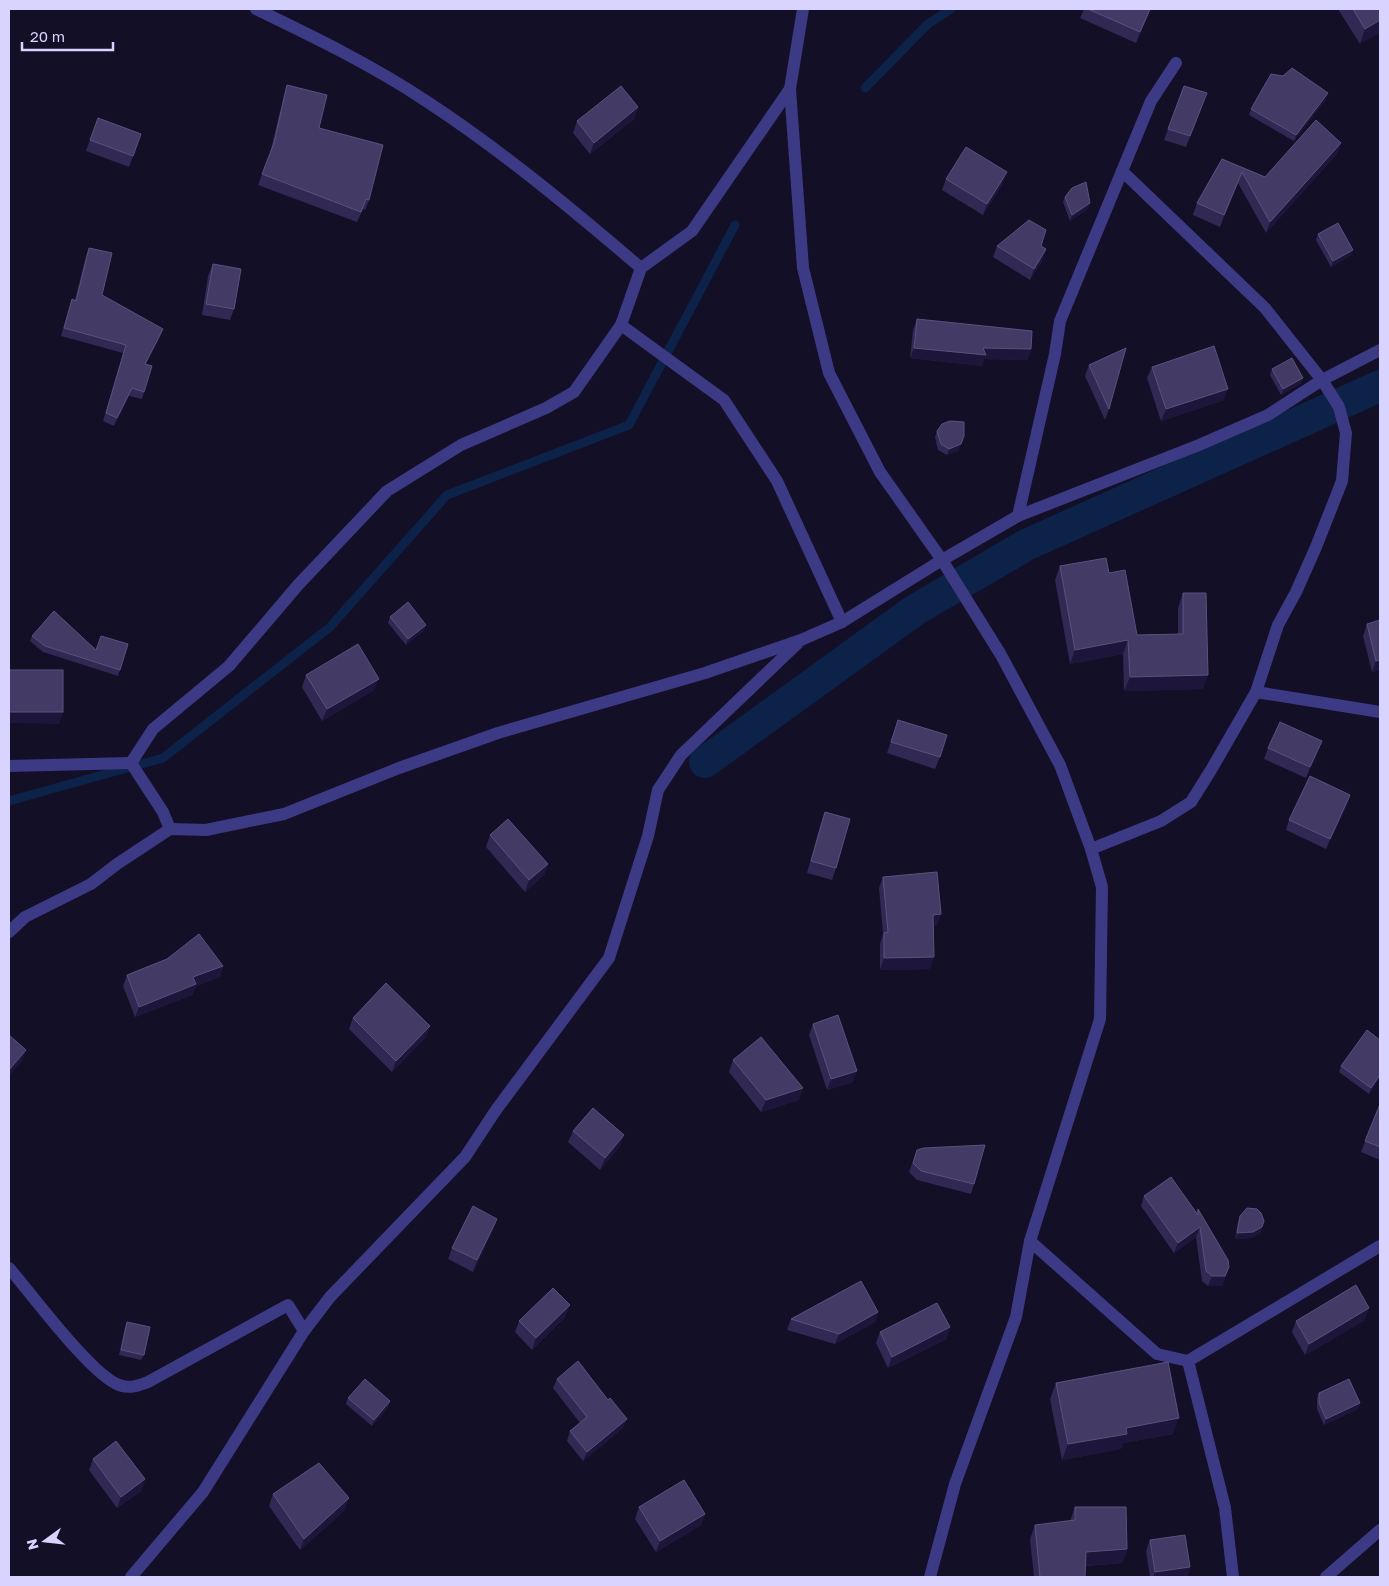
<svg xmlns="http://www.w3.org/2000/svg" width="1389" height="1586" viewBox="0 0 1389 1586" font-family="'Golos Text',sans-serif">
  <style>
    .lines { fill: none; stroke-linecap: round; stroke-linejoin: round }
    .stream { stroke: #0c2248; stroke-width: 9 }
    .canal { stroke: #0c2248; stroke-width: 32 }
    .minor { stroke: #3d3a85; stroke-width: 12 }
    .tertiary { stroke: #3d3a85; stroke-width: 12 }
    .wall { fill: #312854 }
    .shaded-wall { fill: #1d163a }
    .building { fill: #433a66; stroke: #5a527e }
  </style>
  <rect width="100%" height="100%" fill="#130f26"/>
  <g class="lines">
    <g class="stream">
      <polyline points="865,88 928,24 951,9"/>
      <polyline points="9,801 163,758 330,627 447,495 629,425 735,225"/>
    </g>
    <polyline class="canal" points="705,762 915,610 1026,545 1380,386"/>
    <g class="minor">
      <path d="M 256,9 C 314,37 372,65 426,101 C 501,150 572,209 641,268"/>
      <polyline points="621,325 724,400 777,481 842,622"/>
      <polyline points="1018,516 1055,354 1060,321 1151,101 1176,63"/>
      <polyline points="1256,692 1380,712"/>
      <polyline points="131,763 153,729 229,666 298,585 387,491 461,445 546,408 574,392 621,325 641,268 692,231 790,89"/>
      <polyline points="131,763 163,812 170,829"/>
      <polyline points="9,766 131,763"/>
      <polyline points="1091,849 1161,821 1191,802 1211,770 1256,692 1278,625 1296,592 1316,547 1342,481 1346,433 1339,407 1322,380 1265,308 1122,171"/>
      <polyline points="9,932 25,917 91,884 117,864 170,829 206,830 284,814 399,768 498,733 705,673 801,640 842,622 942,560 1018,516 1199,445 1268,415 1322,380 1380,350"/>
      <polyline points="1030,1241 1157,1354 1188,1361 1225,1508 1233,1577"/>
      <path d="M 9,1268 C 31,1293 91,1375 119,1385 C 130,1389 137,1386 148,1382 L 288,1305 L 304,1331"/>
      <polyline points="1188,1361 1380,1246"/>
      <polyline points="131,1577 203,1492 304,1331 330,1297 465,1157 496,1110 609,958 648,836 658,790 681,755 797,644"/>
      <polyline points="1326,1577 1380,1530"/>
    </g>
    <polyline class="tertiary" points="803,9 790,89 803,268 829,373 880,472 942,560 1001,655 1060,765 1091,849 1102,887 1100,1019 1030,1241 1016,1317 955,1484 930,1577"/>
  </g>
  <g class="wall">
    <polygon points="1084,9 1151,9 1136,43 1080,18"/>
    <polygon points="1338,9 1380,9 1360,44"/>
    <polygon points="1283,76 1326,99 1294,141 1249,115 1251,109"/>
    <polygon points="287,85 319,128 369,200 365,210 363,209 357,222 258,185 270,153 284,95"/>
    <polygon points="1184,86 1207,93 1186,147 1164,140"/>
    <polygon points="638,107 634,119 590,154 573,133 577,121"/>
    <polygon points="98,118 141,134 129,167 86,151"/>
    <polygon points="1337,154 1266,233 1238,183 1220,227 1193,215 1197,203 1222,159 1265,177"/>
    <polygon points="946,179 1003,183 983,215 942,190"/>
    <polygon points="1065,197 1088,209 1070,221 1063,202"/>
    <polygon points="1318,234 1351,255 1331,267 1316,240"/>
    <polygon points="997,246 1041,246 1046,249 1042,261 1030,280 993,257"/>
    <polygon points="89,248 102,295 160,337 146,364 144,392 142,399 129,396 114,426 103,421 123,353 61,336 72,299 75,300 86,256"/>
    <polygon points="213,264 234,309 230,320 202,315 208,276"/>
    <polygon points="917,319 1031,349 1027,360 984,359 982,366 910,358 913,330"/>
    <polygon points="1089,365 1109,409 1105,420 1085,376"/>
    <polygon points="1152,367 1224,400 1161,421 1147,378"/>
    <polygon points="1272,369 1301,383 1281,395 1270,375"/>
    <polygon points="937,431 959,450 947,455 938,450 935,437"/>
    <polygon points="1060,566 1109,573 1137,635 1178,634 1178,608 1183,593 1203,689 1124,691 1123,654 1070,664 1055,580"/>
    <polygon points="390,617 426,625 423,631 406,645 388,623"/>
    <polygon points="1367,624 1380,670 1372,672 1363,636"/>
    <polygon points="32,636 96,650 120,670 118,676 43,652 30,641"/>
    <polygon points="306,675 374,690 322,721 302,687"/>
    <polygon points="898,720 940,757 935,769 887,753"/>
    <polygon points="1322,741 1306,778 1264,759 1268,748"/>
    <polygon points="1350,795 1347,805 1326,849 1286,830 1289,820"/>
    <polygon points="825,812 836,868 832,880 807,873 821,823"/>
    <polygon points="490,835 548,864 544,875 525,892 486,847"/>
    <polygon points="883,877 937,926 934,926 930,969 880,970 880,944 883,934 879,888"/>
    <polygon points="167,959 223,966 220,977 196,986 192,995 135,1017 123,986 127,975"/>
    <polygon points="353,1018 430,1026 426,1037 392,1072 349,1029"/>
    <polygon points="813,1024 853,1082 827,1090 809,1035"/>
    <polygon points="1380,1040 1380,1078 1369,1094 1339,1072 1341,1066"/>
    <polygon points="733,1060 799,1100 761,1112 729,1072"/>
    <polygon points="1380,1104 1380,1160 1361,1152"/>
    <polygon points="573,1131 620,1146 600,1170 568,1142"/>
    <polygon points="917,1150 974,1184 971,1194 917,1180 909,1172"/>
    <polygon points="1144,1196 1196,1213 1198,1209 1229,1267 1222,1286 1208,1286 1202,1281 1196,1237 1174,1253 1141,1206"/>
    <polygon points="1240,1216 1262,1227 1260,1233 1251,1238 1235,1239 1238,1222"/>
    <polygon points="497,1219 493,1230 473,1272 448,1259 452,1248"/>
    <polygon points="878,1312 875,1322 835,1344 787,1330 791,1319"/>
    <polygon points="565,1317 532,1350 515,1332 519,1321"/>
    <polygon points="1365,1320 1305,1355 1292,1332 1296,1321"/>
    <polygon points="127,1322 144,1355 141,1360 119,1355 125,1327"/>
    <polygon points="950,1327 946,1339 888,1368 876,1343 880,1332"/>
    <polygon points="557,1379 623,1428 583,1461 567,1441 570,1431 580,1423 553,1388"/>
    <polygon points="1056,1383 1173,1434 1123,1443 1121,1449 1062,1460 1050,1399"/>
    <polygon points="1319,1393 1360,1403 1358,1409 1324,1425 1317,1409 1317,1399"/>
    <polygon points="348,1398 390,1401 388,1407 372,1426 346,1404"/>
    <polygon points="93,1459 145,1479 141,1491 117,1508 89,1470"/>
    <polygon points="273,1494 345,1510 300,1550 269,1506"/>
    <polygon points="639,1507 705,1514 701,1525 656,1552 635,1519"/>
    <polygon points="1075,1507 1127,1549 1122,1563 1086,1566 1085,1577 1034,1577 1030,1539 1035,1525 1070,1521"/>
    <polygon points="1150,1540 1190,1567 1187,1577 1150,1577 1146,1551"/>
  </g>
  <g class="shaded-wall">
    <polygon points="1151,9 1148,17 1136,43 1140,32"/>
    <polygon points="1380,20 1380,33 1360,44 1365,29"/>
    <polygon points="1328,93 1326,99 1294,141 1296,135"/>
    <polygon points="638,107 634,119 590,154 594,143"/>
    <polygon points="1341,143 1337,154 1266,233 1270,222"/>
    <polygon points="1007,172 1003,183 983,215 987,204"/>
    <polygon points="1242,172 1238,183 1220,227 1224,215"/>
    <polygon points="1090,203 1088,209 1070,221 1072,215"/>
    <polygon points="1046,249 1042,261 1030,280 1034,269"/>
    <polygon points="1353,250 1351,255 1331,267 1333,261"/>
    <polygon points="163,329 160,337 142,371 145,364"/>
    <polygon points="914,348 983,348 1031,349 1027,360 984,359 982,366 910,358"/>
    <polygon points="1303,378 1301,383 1281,395 1283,389"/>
    <polygon points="132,388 129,396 114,426 117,418"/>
    <polygon points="1228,389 1224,400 1161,421 1166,409"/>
    <polygon points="961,444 959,450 947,455 949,449"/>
    <polygon points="426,625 423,631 406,645 408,639"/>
    <polygon points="1128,640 1123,654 1070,664 1075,650"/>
    <polygon points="1380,660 1380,670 1372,672 1376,661"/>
    <polygon points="1208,675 1203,689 1124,691 1130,677"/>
    <polygon points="379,679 374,690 322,721 327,709"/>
    <polygon points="9,712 63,712 59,724 9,723"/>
    <polygon points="1322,741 1317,753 1306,778 1310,767"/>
    <polygon points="1350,795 1347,805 1326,849 1330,839"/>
    <polygon points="548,864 544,875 525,892 529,880"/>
    <polygon points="941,914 937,926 929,926 933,915"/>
    <polygon points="934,957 930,969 880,970 884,958"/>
    <polygon points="223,966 220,977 196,986 192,995 135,1017 139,1007 193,977"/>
    <polygon points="430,1026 426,1037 392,1072 396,1061"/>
    <polygon points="26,1050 22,1061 9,1076 9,1070"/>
    <polygon points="857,1071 853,1082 827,1090 831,1079"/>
    <polygon points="1380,1075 1380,1078 1369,1094 1371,1088"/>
    <polygon points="803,1088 799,1100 761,1112 766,1100"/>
    <polygon points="624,1135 620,1146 600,1170 605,1158"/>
    <polygon points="497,1219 493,1230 473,1272 477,1260"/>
    <polygon points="1200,1227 1196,1237 1174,1253 1178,1243"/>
    <polygon points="1262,1227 1260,1233 1251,1238 1235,1239 1237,1233"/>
    <polygon points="1229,1267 1222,1286 1208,1286 1212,1276"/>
    <polygon points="570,1305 565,1317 532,1350 536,1338"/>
    <polygon points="1369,1308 1365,1320 1305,1355 1309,1344"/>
    <polygon points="878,1312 875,1322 835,1344 839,1334"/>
    <polygon points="950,1327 946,1339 888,1368 892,1357"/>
    <polygon points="390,1401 388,1407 372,1426 374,1420"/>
    <polygon points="1360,1403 1358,1409 1324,1425 1326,1419"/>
    <polygon points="1179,1418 1173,1434 1123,1443 1121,1449 1062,1460 1068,1444 1126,1428"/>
    <polygon points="627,1419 623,1428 583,1461 587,1452"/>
    <polygon points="145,1479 141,1491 117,1508 121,1497"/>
    <polygon points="349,1498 345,1510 300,1550 304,1539"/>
    <polygon points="705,1514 701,1525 656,1552 660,1541"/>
    <polygon points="1127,1549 1122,1563 1081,1566 1086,1552"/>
    <polygon points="1190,1567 1187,1577 1153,1577 1155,1572"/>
  </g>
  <g class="building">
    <polygon points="1088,9 1150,9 1140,32"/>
    <polygon points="1353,9 1380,9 1380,20 1365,29"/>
    <polygon points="1292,68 1328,93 1296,135 1251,109 1271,74 1283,76"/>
    <polygon points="287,85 327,95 319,128 383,145 369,200 366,199 361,212 262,174 274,143"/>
    <polygon points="621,86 638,107 594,143 577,121"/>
    <polygon points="1184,86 1207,93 1190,136 1168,129"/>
    <polygon points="98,118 141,134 133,156 90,140"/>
    <polygon points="1316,120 1341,143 1270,222 1242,172 1224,215 1197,203 1222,159 1265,177"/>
    <polygon points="966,147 1007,172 987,204 946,179"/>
    <polygon points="1086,182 1090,203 1072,215 1065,197 1072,188"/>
    <polygon points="1029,220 1046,230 1041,246 1046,249 1034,269 997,246"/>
    <polygon points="1338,223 1353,250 1333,261 1318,234"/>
    <polygon points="89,248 112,253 102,295 163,329 145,364 152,366 144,392 132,388 117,418 106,413 126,345 64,328 72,299 76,301"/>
    <polygon points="213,264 241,269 234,309 206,304"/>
    <polygon points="917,319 1032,331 1031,349 983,348 986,355 914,348"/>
    <polygon points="1214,346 1228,389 1166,409 1152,367"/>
    <polygon points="1126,348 1109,409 1089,365"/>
    <polygon points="1292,358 1303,378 1283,389 1272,369"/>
    <polygon points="950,421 964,422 964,436 961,444 949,449 941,444 937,431 942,424"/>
    <polygon points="1106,558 1109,573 1125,570 1137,635 1183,634 1183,593 1206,593 1208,675 1130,677 1128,640 1075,650 1060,566"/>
    <polygon points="408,602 426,625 408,639 390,617"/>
    <polygon points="54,611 96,650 101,636 128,644 120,670 45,646 32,636"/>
    <polygon points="1380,620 1380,660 1376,661 1367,624"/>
    <polygon points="358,644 379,679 327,709 306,675"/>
    <rect x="9" y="670" width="54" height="42"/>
    <polygon points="898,720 947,735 940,757 891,742"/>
    <polygon points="1280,722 1322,741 1310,767 1268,748"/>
    <polygon points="1310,776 1350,795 1330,839 1289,820"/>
    <polygon points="825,812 850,819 836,868 811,861"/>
    <polygon points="508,819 548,864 529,880 490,835"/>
    <polygon points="937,872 941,914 933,915 934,957 884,958 884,933 888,932 883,877"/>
    <polygon points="199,934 223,966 193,977 196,984 139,1007 127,975 167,959"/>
    <polygon points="386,983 430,1026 396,1061 353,1018"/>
    <polygon points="838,1015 857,1071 831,1079 813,1024"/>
    <polygon points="1367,1030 1380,1040 1380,1075 1371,1088 1341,1066"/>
    <polygon points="9,1035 26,1050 9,1070"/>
    <polygon points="761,1037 803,1088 766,1100 733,1060"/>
    <polygon points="1380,1104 1380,1147 1365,1141"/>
    <polygon points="593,1108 624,1135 605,1158 573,1131"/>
    <polygon points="985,1145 974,1184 921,1171 913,1163 917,1150 924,1148"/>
    <polygon points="1171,1177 1198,1215 1198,1209 1228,1260 1229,1267 1225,1276 1212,1276 1206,1271 1200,1227 1178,1243 1144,1196"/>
    <polygon points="473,1206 497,1219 477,1260 452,1248"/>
    <polygon points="1247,1208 1257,1209 1261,1213 1264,1221 1262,1227 1253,1232 1237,1233 1240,1216"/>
    <polygon points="861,1281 878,1312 839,1334 791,1319"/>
    <polygon points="1356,1285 1369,1308 1309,1344 1296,1321"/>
    <polygon points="553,1288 570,1305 536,1338 519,1321"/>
    <polygon points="937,1303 950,1327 892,1357 880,1332"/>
    <polygon points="127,1322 150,1327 144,1355 121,1350"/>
    <polygon points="578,1361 608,1400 610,1398 627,1419 587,1452 570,1431 587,1417 557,1379"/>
    <polygon points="1168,1362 1179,1418 1126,1428 1127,1434 1068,1444 1056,1383"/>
    <polygon points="365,1379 390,1401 374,1420 348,1398"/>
    <polygon points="1349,1379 1360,1403 1326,1419 1319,1403 1319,1393"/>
    <polygon points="116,1441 145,1479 121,1497 93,1459"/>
    <polygon points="319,1463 349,1498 304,1539 273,1494"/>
    <polygon points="684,1480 705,1514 660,1541 639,1507"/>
    <polygon points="1075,1507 1126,1507 1127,1549 1086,1552 1085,1577 1040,1577 1035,1525 1075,1520"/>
    <polygon points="1185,1535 1190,1567 1155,1572 1150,1540"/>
  </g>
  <rect width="1389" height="1586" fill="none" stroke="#d9d4ff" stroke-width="20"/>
  <g transform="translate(45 1541) rotate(255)" stroke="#130f26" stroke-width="4" paint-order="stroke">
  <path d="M0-4L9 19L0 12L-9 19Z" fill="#d9d4ff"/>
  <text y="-8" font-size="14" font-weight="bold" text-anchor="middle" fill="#d9d4ff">N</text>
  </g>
  <path d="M22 42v8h91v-8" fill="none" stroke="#d9d4ff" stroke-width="2.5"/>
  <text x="30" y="42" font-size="15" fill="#d9d4ff" stroke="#130f26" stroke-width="4" paint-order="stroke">20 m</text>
</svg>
